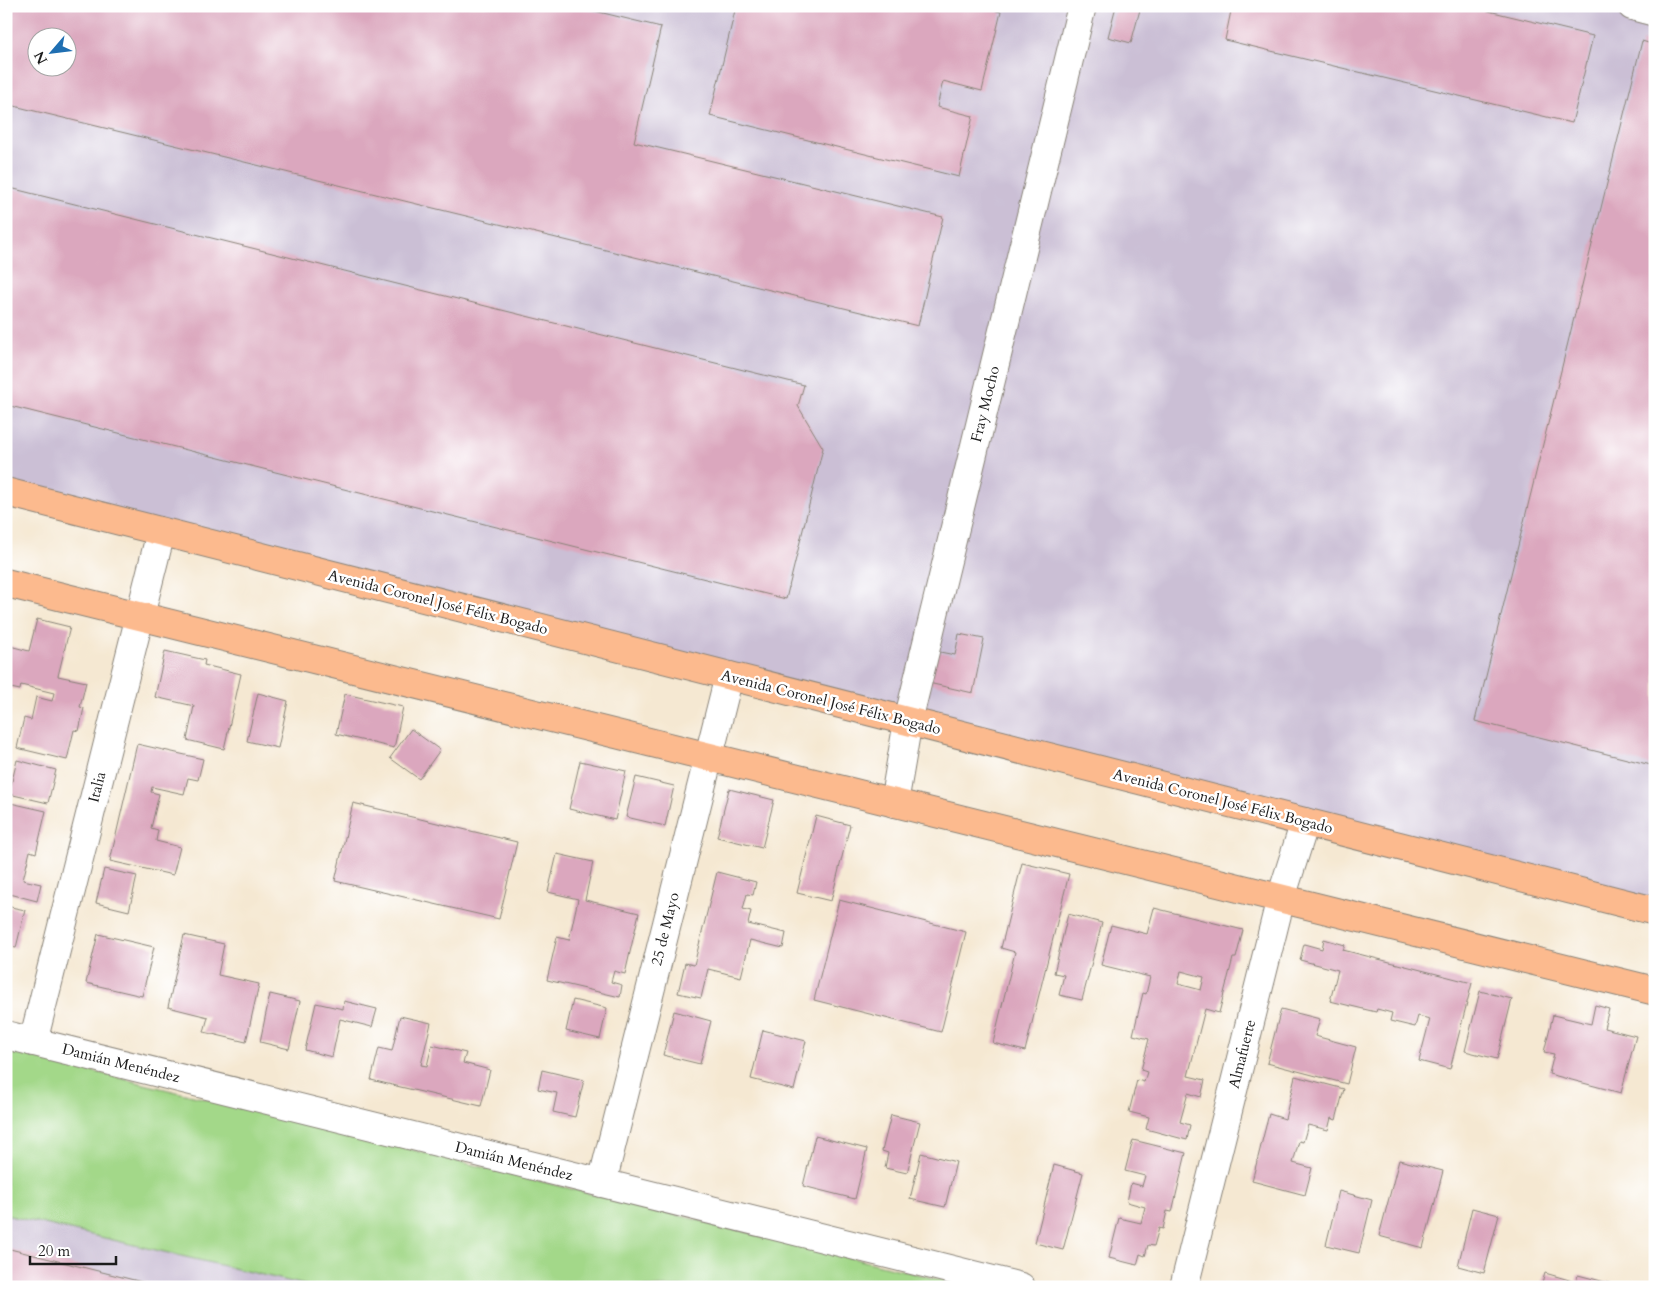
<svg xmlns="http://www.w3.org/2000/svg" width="1661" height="1293" viewBox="0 0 1661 1293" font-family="Cardo,serif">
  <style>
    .industrial { fill: #cbbfd5; fill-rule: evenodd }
    .green { fill: #a3d889; stroke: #607a52 }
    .building { fill: #dba7be; fill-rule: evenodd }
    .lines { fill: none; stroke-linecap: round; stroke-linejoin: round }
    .minor-casing { stroke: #888277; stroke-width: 30 }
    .major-casing { stroke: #888277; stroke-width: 30 }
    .minor { stroke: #fff; stroke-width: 28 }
    .major { stroke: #fcba8e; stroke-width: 28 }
    .labels { text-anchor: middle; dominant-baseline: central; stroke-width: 5; stroke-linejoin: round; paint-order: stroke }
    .street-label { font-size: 15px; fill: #1c1c1c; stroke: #fff }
  </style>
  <rect width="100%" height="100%" fill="#fff"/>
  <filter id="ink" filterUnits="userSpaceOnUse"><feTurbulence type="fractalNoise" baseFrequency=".02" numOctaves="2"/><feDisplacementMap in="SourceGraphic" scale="10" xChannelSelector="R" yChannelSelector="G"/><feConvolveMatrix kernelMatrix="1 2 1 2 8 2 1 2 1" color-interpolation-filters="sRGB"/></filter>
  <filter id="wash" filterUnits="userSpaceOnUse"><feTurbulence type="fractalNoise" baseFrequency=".0096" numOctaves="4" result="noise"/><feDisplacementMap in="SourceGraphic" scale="20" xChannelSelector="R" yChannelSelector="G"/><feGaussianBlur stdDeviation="1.12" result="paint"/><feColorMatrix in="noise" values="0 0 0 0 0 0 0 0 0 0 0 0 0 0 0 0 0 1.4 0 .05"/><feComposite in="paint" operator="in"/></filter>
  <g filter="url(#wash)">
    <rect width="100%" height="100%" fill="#f5e8d2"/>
    <g class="industrial">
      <path d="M 6,6 L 1655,6 L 1655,911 L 6,492 ZM 38,38 L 68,38 L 68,68 L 38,68 Z"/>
      <polygon points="6,1215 314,1287 6,1287"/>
    </g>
    <polygon class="green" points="6,1050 970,1287 314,1287 6,1215"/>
    <g id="blocks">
      <g class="building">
        <path d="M 6,6 L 574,6 L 661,27 L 634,142 L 943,217 L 918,326 L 6,104 ZM 38,38 L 68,38 L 68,68 L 38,68 Z"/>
        <polygon points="736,6 977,6 1001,12 982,91 943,81 937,107 973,116 959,177 710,116"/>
        <polygon points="1116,6 1141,6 1131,43 1108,37"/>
        <polygon points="1232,6 1468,6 1593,36 1572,123 1225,40"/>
        <polygon points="1642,41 1655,45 1655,766 1475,721"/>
        <polygon points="6,187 804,385 798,406 823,448 786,599 6,405"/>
        <polygon points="37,619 70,627 58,676 86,682 80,707 84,708 79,731 74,730 67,760 17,748 24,718 31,720 36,697 52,701 54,693 21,685 20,690 6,687 6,645 29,651"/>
        <polygon points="959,634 984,639 973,693 924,682 930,650 955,655"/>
        <polygon points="165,651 205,660 204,665 241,674 224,749 187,740 194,706 155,697"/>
        <polygon points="258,693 288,701 278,748 247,741"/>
        <polygon points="345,694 403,707 394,748 336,734"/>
        <polygon points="411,729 440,750 419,779 390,758"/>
        <polygon points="137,744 203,759 198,780 188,778 184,794 152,787 151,792 159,794 151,828 158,830 156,841 180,847 173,875 110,861"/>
        <polygon points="17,760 56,770 48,803 9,794"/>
        <polygon points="580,761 626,771 615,820 569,809"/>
        <polygon points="636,777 674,786 665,826 626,817"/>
        <polygon points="729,789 774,800 762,848 717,837"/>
        <polygon points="6,802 46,811 36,853 30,851 23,880 41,884 37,901 6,893"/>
        <polygon points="353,803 517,842 499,919 335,881"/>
        <polygon points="816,816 850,825 831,901 797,893"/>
        <polygon points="557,854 593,862 585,900 639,913 625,974 614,971 611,982 622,985 620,997 547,980 557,937 569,940 578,899 548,892"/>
        <polygon points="1022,863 1069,874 1025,1051 993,1043 1015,952 1001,948"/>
        <polygon points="104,869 137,876 129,911 96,903"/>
        <polygon points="717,872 756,882 753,895 747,894 743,909 751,911 748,924 786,933 783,948 750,940 741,977 708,969 701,998 678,993 685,963 694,965"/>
        <polygon points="839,900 966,932 941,1032 814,1000"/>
        <polygon points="6,906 25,910 16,948 6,946"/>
        <path d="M 1154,908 L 1243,930 L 1236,958 L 1233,958 L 1219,1013 L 1205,1009 L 1188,1076 L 1205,1080 L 1201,1097 L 1188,1093 L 1180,1122 L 1190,1125 L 1187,1140 L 1146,1129 L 1149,1117 L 1129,1112 L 1137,1080 L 1144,1082 L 1147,1072 L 1141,1070 L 1149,1039 L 1133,1035 L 1143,993 L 1146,994 L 1150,977 L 1101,965 L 1111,925 L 1147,934 ZM 1181,971 L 1204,977 L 1201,990 L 1178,984 Z"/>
        <polygon points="1068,914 1102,923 1082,1000 1059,995 1064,975 1054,973"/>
        <polygon points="98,934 154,947 142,996 86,983"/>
        <polygon points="184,935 224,944 218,975 259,984 246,1042 204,1032 208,1017 168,1007"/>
        <polygon points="1324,939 1345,945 1343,950 1472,983 1450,1069 1419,1061 1430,1019 1418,1016 1415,1027 1390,1021 1392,1013 1377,1009 1376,1012 1330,1001 1338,970 1300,960 1304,944 1322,949"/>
        <polygon points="1480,991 1512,999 1497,1059 1465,1051"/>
        <polygon points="270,994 300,1001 289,1049 260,1042"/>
        <polygon points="573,1000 607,1008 600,1039 566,1031"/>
        <polygon points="344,1001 377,1009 372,1027 340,1019 332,1057 305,1050 316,1003 343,1009"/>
        <polygon points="1595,1005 1609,1009 1604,1028 1636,1036 1621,1093 1549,1074 1554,1054 1544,1052 1553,1015 1591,1024"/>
        <polygon points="1281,1009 1320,1019 1315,1036 1356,1047 1347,1084 1267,1063"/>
        <polygon points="674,1011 711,1021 700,1064 663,1055"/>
        <polygon points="400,1016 431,1023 421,1065 427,1066 432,1045 466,1053 463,1063 490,1070 481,1106 371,1080 379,1048 392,1051"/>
        <polygon points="763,1030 806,1041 794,1090 751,1079"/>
        <polygon points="542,1070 584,1080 575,1117 553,1112 557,1093 538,1089"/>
        <polygon points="1295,1076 1344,1089 1336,1120 1331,1118 1328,1130 1308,1125 1303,1142 1299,1141 1293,1163 1312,1168 1305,1195 1252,1181 1269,1114 1285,1119"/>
        <polygon points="891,1115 920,1122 907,1173 885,1168 888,1153 882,1151"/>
        <polygon points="815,1136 867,1149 855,1199 803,1186"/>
        <polygon points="1133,1140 1186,1153 1172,1212 1167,1211 1163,1229 1159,1228 1154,1246 1148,1245 1145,1256 1140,1254 1137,1265 1109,1258 1119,1218 1141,1223 1145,1207 1127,1202 1131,1183 1142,1186 1145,1176 1125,1171"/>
        <polygon points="921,1153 956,1162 945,1207 910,1199"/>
        <polygon points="1399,1160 1443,1171 1423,1248 1379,1236"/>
        <polygon points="1054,1165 1083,1173 1063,1250 1035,1243"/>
        <polygon points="1339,1191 1372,1200 1359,1253 1326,1245"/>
        <polygon points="1472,1208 1499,1215 1484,1273 1458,1266"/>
        <polygon points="6,1248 158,1286 158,1287 6,1287"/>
        <polygon points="1545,1273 1576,1282 1578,1275 1617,1285 1617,1287 1541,1287"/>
      </g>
    </g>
  </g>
  <g filter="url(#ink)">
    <use href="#blocks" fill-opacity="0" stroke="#888277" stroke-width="1"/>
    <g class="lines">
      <g class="minor-casing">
        <g id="minor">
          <polyline points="1632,6 1655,12"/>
          <polyline points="894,803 908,721 1082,6"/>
          <polyline points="6,1035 1021,1287"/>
          <polyline points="33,1042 161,532"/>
          <polyline points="602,1183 729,676"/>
          <polyline points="1184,1287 1281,898 1305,822"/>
        </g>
      </g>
      <g class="major-casing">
        <g id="major">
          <polyline points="6,492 1655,911"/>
          <polyline points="6,583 1655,991"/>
        </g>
      </g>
      <use href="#minor" class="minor"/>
      <use href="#major" class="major"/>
    </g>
  </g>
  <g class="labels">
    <g class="street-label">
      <text transform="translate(985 404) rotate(-76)">Fray Mocho</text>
      <text transform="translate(438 602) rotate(14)">Avenida Coronel José Félix Bogado</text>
      <text transform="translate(831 702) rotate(14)">Avenida Coronel José Félix Bogado</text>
      <text transform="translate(97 787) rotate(-76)">Italia</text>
      <text transform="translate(1223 801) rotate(14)">Avenida Coronel José Félix Bogado</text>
      <text transform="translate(665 929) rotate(-76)">25 de Mayo</text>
      <text transform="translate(1242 1054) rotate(-76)">Almafuerte</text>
      <text transform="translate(121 1063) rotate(14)">Damián Menéndez</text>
      <text transform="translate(514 1161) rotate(14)">Damián Menéndez</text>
    </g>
  </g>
  <rect width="1661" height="1293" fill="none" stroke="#fff" stroke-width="25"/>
  <g transform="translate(52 52) rotate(242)"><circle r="24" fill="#ffffff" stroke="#a4a4a4"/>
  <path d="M0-4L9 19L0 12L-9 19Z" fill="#1f6fb2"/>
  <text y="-8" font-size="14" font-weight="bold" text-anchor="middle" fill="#1c1c1c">N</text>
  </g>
  <path d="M30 1256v8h86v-8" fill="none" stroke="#1c1c1c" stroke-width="2.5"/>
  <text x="38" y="1256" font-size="15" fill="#1c1c1c" stroke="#ffffff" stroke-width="4" paint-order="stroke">20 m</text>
</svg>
